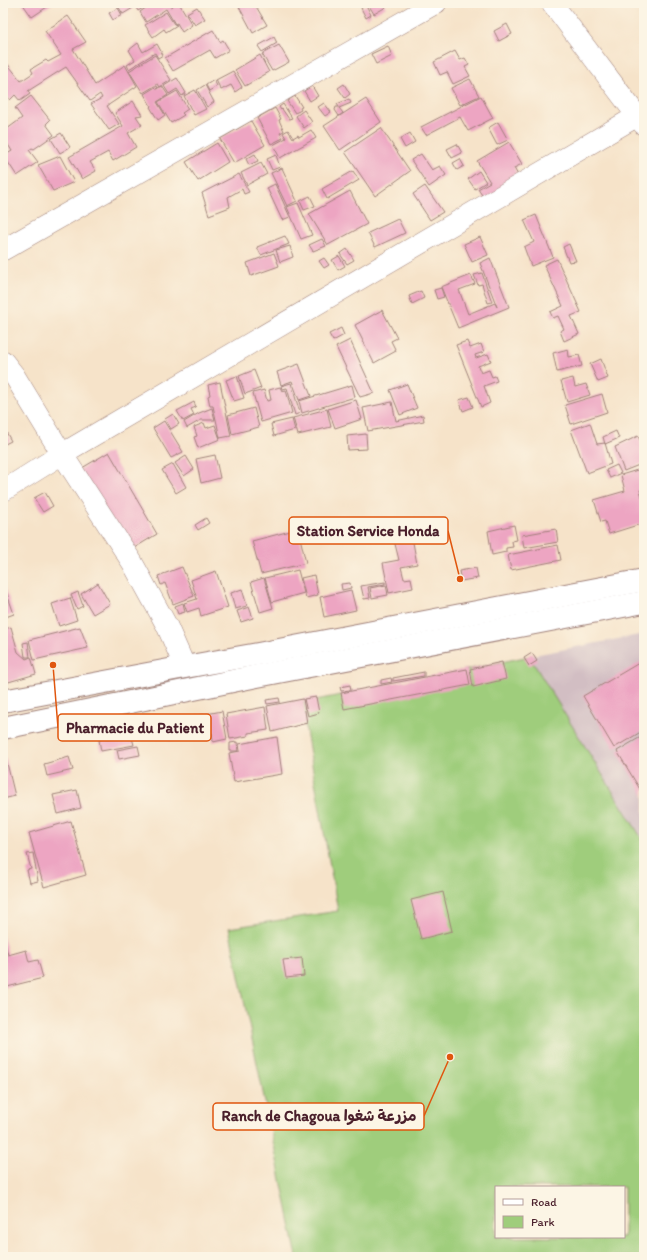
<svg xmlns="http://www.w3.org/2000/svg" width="647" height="1260" viewBox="0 0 647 1260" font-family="Itim,'Playpen Sans Arabic',sans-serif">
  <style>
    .industrial { fill: #d2bec3 }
    .green { fill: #9fcd7b; stroke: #747653; fill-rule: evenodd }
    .building { fill: #eda5c2 }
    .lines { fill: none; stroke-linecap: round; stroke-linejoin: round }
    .minor-casing { stroke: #a0817a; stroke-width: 22 }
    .secondary-casing { stroke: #a0817a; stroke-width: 24 }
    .minor { stroke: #fff; stroke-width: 21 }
    .secondary { stroke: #fff; stroke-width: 22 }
    .leader { fill: none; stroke: #e0560e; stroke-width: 1.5 }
    .callout-dot { fill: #e0560e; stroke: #fcf5e5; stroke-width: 1.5 }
    .callout { fill: #fcf5e5; stroke: #e0560e; stroke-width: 1.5 }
    .callout-label { font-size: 15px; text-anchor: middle; font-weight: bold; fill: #4a1f2b }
  </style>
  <rect width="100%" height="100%" fill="#fcf5e5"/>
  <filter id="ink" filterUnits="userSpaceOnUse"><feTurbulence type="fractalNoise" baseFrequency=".025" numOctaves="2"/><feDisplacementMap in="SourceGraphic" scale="8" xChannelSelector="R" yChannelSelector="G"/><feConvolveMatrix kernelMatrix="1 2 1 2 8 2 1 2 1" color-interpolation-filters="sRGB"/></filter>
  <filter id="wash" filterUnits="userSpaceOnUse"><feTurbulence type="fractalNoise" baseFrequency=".012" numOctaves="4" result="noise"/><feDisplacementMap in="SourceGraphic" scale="16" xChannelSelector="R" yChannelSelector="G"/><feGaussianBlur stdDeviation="0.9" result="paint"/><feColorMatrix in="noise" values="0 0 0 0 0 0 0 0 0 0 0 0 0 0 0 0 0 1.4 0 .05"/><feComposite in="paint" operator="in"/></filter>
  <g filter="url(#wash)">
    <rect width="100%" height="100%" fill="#f6e3c9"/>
    <polygon class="industrial" points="644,634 644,842 529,656"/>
    <path class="green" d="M 529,656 L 644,842 L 644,1257 L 297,1257 L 229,928 L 338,911 L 301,703 L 470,669 ZM 496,1187 L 624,1187 L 624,1237 L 496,1237 Z"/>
    <g id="blocks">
      <g class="building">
        <polygon points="22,3 53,3 32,17"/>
        <polygon points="122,3 130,3 133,8 123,14 118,6"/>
        <polygon points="133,3 151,3 138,11"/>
        <polygon points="153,3 175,3 170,7 176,3 179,3 192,25 182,32 177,23 175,24 166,9 146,22 140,12"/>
        <polygon points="237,3 254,3 267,25 253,33"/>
        <polygon points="369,3 383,3 386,7 374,14 368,4"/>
        <polygon points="366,5 371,15 366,18 361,8"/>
        <polygon points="197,7 205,19 195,25 187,13"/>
        <polygon points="118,8 122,15 113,20 109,13"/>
        <polygon points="166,12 174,24 177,25 166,32 164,29 153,37 145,25"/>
        <polygon points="68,16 86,42 73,49 95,85 125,65 137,86 107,106 119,124 109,130 91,104 102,98 100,94 90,101 66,67 28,91 30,94 20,101 15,95 10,100 3,91 3,58 21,81 33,73 31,69 46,60 48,62 61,55 45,31"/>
        <polygon points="507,24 512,34 499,41 494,31"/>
        <polygon points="213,30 220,42 223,40 229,50 215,58 210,50 173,71 165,58"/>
        <polygon points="274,37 277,43 262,52 258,46"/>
        <polygon points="138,43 143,52 157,44 163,55 158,58 155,53 129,69 127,65 135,60 129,50"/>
        <polygon points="279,45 289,62 272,71 262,54"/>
        <polygon points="388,46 392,56 376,64 371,54"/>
        <polygon points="455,51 460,60 465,58 469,65 465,67 470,76 453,84 447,72 440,75 434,62"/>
        <polygon points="155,55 171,80 160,87 158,84 143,93 129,71"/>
        <polygon points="260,55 269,72 245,86 235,70"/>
        <polygon points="233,71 242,87 235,92 231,85 221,90 216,80"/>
        <polygon points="177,78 186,93 182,96 177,89 169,94 164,86"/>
        <polygon points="470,79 479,96 460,105 451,88"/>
        <polygon points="214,80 217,86 209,91 206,85"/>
        <polygon points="344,84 350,94 345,98 338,88"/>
        <polygon points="205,85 214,102 207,107 197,90"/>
        <polygon points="157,86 158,88 156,89 162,86 168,95 157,102 165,115 158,120 150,107 151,106 144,94"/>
        <polygon points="312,86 318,96 310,101 304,91"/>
        <polygon points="195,90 206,109 194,115 184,96"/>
        <polygon points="177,91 188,109 182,113 184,115 171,123 158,102"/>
        <polygon points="31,96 50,120 46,124 54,135 34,149 32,148 29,150 38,162 17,176 4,156 12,151 7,143 3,146 3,132 22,118 15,108"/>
        <polygon points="295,96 302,107 300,108 301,110 295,113 287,101"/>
        <polygon points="481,96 493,118 468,131 460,117 426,135 421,127"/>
        <polygon points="349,99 351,103 339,108 343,113 339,116 335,110 336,107 339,107 337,104"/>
        <polygon points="366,99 381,122 340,150 324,126"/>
        <polygon points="133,101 142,115 136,116 142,125 128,133 136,147 113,161 108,152 90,162 96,171 82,179 69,157 123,126 115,113"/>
        <polygon points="324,103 331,112 325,116 318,107"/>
        <polygon points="283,104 292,118 289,119 282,109 281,110 279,107"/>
        <polygon points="275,108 281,119 279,120 284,131 280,133 283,138 271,144 257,118"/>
        <polygon points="304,110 312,122 304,128 296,116"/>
        <polygon points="251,121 265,145 234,163 220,139"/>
        <polygon points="498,122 508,140 497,145 488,128"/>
        <polygon points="381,128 410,171 375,196 345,152"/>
        <polygon points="288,130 293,138 298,135 299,137 311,130 316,138 280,158 273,145 286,138 283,133"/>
        <polygon points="61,133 70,147 60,153 51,139"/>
        <polygon points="410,133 415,142 405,148 400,139"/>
        <polygon points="509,142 522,164 514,168 520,179 485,200 478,189 490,182 477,161"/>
        <polygon points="217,143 228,162 198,181 186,162"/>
        <polygon points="457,144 462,153 452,158 447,149"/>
        <polygon points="255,154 258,161 249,165 246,159"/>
        <polygon points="421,154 432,170 440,166 446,175 429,187 411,160"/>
        <polygon points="276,155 280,167 272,170 267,159"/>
        <polygon points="60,156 74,182 53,191 38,165"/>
        <polygon points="460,159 464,166 457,170 453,163"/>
        <polygon points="261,163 267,174 247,185 241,173"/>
        <polygon points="282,168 297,201 287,206 271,173"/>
        <polygon points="353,171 359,180 327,199 322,189"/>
        <polygon points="479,171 486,182 475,189 468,179"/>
        <polygon points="239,174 249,192 244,194 242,189 228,197 230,207 209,215 202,193"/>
        <polygon points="275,184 290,217 282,220 267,188"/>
        <polygon points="425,186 443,212 430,220 413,194"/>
        <polygon points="350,191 367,224 328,245 309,214"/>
        <polygon points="310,196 315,206 304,210 300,201"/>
        <polygon points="298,203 312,235 301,239 287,207"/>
        <polygon points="536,215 553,257 531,266 524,247 534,242 524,220"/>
        <polygon points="398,219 405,233 375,247 368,233"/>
        <polygon points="285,236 289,244 261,255 257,247"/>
        <polygon points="480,237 488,255 472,262 464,244"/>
        <polygon points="322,239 326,246 313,251 309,245"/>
        <polygon points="569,244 576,261 569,262 563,247"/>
        <polygon points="290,246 293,257 280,262 276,250"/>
        <polygon points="347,249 354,260 347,264 340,254"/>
        <polygon points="274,253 279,266 251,276 247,263"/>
        <polygon points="339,256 345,266 338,270 332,260"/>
        <polygon points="324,258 329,265 324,268 319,261"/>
        <polygon points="490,258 509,307 458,328 441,287 471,275 475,284 459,290 468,314 495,303 497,307 480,263"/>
        <polygon points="557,259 581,312 571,316 579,334 564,341 560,331 564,329 558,316 553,318 550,312 563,306 544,265"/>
        <polygon points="482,273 492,302 488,303 482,284 478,285 474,275"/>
        <polygon points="441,288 444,297 437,299 434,290"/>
        <polygon points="421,291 424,298 412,304 409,296"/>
        <polygon points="382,310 397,338 391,341 396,351 374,363 355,325"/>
        <polygon points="341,328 344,335 333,341 329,334"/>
        <polygon points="350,340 374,393 360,397 336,347"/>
        <polygon points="467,341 470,348 481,344 484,352 475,355 476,358 488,354 491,361 478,366 481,373 489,370 492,377 495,376 497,381 484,386 490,403 481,407 456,345"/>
        <polygon points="568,349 569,357 579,355 582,366 557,372 553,353"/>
        <polygon points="601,359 608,378 598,382 590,364"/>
        <polygon points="299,364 311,396 299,400 292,381 281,385 277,372"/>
        <polygon points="254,370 261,388 245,394 239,376"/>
        <polygon points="237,376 244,398 234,401 226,380"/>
        <polygon points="573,378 575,387 586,384 590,395 567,402 561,381"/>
        <polygon points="220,382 231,436 220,438 213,406 210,406 208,396 210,395 208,385"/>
        <polygon points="291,383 300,413 295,415 287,388 282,389 281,386"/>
        <polygon points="407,384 417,408 400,415 390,390"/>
        <polygon points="352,385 355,397 302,413 299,401"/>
        <polygon points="280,387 282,391 286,390 292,413 261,422 253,393 264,390 267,401 271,400 269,390"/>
        <polygon points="602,394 607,412 571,424 565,405"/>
        <polygon points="469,397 473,407 463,411 459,400"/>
        <polygon points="356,400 362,419 335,428 328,409"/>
        <polygon points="194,402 196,407 191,409 194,415 183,421 177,411"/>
        <polygon points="392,402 396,421 423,415 424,421 368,431 363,408"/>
        <polygon points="212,408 215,420 201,420 187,428 184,422 199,413"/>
        <polygon points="254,408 259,427 232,434 228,415"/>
        <polygon points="327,409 331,427 298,435 293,418"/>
        <polygon points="173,414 179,424 171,429 165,419"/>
        <polygon points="292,419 295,430 274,436 271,424"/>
        <polygon points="164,421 183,452 171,458 153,428"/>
        <polygon points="204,423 206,428 215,425 220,439 198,448 194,437 197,436 194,427"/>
        <polygon points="590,423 597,444 605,443 611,464 587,473 571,430"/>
        <polygon points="3,426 11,441 3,445"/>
        <polygon points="616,431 619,438 605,444 603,437"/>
        <polygon points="366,434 367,449 348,450 347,436"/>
        <polygon points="638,436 644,448 644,451 641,452 644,463 624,471 615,447"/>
        <polygon points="109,452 157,534 126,553 77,471"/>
        <polygon points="215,455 220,478 201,483 196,459"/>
        <polygon points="186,456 194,469 184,476 175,463"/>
        <polygon points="173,464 186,487 176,493 162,470"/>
        <polygon points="617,465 621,473 610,478 606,470"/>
        <polygon points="644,468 644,489 640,490 644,503 644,523 609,534 605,521 601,522 594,500 625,491 621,475"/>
        <polygon points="45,492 53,506 43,512 34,498"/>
        <polygon points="206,518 209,523 198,530 195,525"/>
        <polygon points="514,525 517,540 512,541 513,547 506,548 506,552 492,555 488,531"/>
        <polygon points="298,529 306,563 261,574 252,541"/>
        <polygon points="556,529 558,542 524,548 522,535"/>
        <polygon points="412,537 417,564 401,567 404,579 411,578 413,588 389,593 383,563 399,560 394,540"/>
        <polygon points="558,545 561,560 511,570 508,555"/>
        <polygon points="182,567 194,596 173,604 165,583 161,585 158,576"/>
        <polygon points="476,568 478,578 461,581 459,571"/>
        <polygon points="298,570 304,593 272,602 265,578"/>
        <polygon points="216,571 228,607 201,616 199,608 187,612 184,603 197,599 191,580"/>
        <polygon points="314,575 318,595 306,598 301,578"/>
        <polygon points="264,578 273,608 260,612 251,582"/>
        <polygon points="3,582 14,614 3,618"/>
        <polygon points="385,582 385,584 368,587 370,598 364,599 361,586"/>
        <polygon points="98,583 110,604 93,614 81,594"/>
        <polygon points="350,583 351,588 342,590 341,584"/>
        <polygon points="386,585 388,595 372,598 370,588"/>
        <polygon points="242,589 247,606 235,609 231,593"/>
        <polygon points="351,590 356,610 324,617 320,597"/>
        <polygon points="78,592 83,606 77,609 71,595"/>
        <polygon points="70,598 77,620 59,626 52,604"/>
        <polygon points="183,603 185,612 178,614 175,606"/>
        <polygon points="249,607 253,618 241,622 237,611"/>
        <polygon points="11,627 18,652 26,659 31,657 36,674 5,683 3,676 3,630"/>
        <polygon points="80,627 88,648 34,660 29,640"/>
        <polygon points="28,642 30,657 25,657 23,643"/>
        <polygon points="532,653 537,661 529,666 524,658"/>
        <polygon points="644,660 644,730 614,748 583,696"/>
        <polygon points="502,662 506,679 473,687 470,669"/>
        <polygon points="467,669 470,685 344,709 341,693"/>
        <polygon points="424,672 424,676 393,681 393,678"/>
        <polygon points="391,678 392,682 381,684 381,680"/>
        <polygon points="350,685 351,690 341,691 340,687"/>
        <polygon points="316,697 319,713 308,716 304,699"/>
        <polygon points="279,698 280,702 267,704 266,700"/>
        <polygon points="303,699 307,723 272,732 267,706"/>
        <polygon points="265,707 268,730 248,733 248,736 230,739 226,714"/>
        <polygon points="222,711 227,739 213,742 212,733 169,741 165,722"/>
        <polygon points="131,734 134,745 101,751 99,740"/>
        <polygon points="644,735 644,796 617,751"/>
        <polygon points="277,737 282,774 234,782 229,753 240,751 239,744"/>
        <polygon points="237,742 238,751 230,751 230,743"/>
        <polygon points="138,746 140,755 119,759 117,750"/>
        <polygon points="69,757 73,770 47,776 44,764"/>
        <polygon points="3,759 6,759 15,796 3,799"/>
        <polygon points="77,790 81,808 58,814 53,795"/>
        <polygon points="71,821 86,875 44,887 29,833"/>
        <polygon points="33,853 38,881 30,883 27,870 31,869 27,854"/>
        <polygon points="443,892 452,931 421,939 411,900"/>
        <polygon points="3,936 8,955 26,950 29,962 38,960 43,978 3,988"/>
        <polygon points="302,958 304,976 286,978 283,960"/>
      </g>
    </g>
  </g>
  <g filter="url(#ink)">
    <use href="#blocks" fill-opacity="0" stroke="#a0817a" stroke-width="1"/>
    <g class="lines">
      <g class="minor-casing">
        <g id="minor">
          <polyline points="552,3 644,125"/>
          <polyline points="3,250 436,3"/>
          <polyline points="3,361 14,375 62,454 132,562 167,626 185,667"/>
          <polyline points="3,491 62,454 637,116"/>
        </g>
      </g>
      <g class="secondary-casing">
        <g id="secondary">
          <polyline points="3,701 185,667 258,654 644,580"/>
          <polyline points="3,728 257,676 644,602"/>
        </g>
      </g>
      <use href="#minor" class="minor"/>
      <use href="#secondary" class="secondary"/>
    </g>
  </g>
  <path class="leader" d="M460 579L448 531M53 665L58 728M450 1057L424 1116"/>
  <g class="callout-dot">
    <circle cx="460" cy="579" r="4"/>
    <circle cx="53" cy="665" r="4"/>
    <circle cx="450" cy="1057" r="4"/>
  </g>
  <g class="callout">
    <rect x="289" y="517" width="159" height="27" rx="4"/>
    <rect x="58" y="714" width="153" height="27" rx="4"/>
    <rect x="213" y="1103" width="211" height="27" rx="4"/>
  </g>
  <g class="callout-label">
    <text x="368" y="536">Station Service Honda</text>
    <text x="135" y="733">Pharmacie du Patient</text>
    <text x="319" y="1121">Ranch de Chagoua مزرعة شغوا</text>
  </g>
  <rect width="647" height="1260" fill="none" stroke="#fcf5e5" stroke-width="16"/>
  <rect x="495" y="1186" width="130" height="52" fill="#fcf5e5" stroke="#b59f9b"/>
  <rect x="503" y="1199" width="20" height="6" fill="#ffffff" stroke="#b59f9b"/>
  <text x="531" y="1206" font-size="12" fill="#4a1f2b">Road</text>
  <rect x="503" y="1216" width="20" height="12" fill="#9fcd7b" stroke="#b59f9b"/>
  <text x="531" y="1226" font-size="12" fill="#4a1f2b">Park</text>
</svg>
